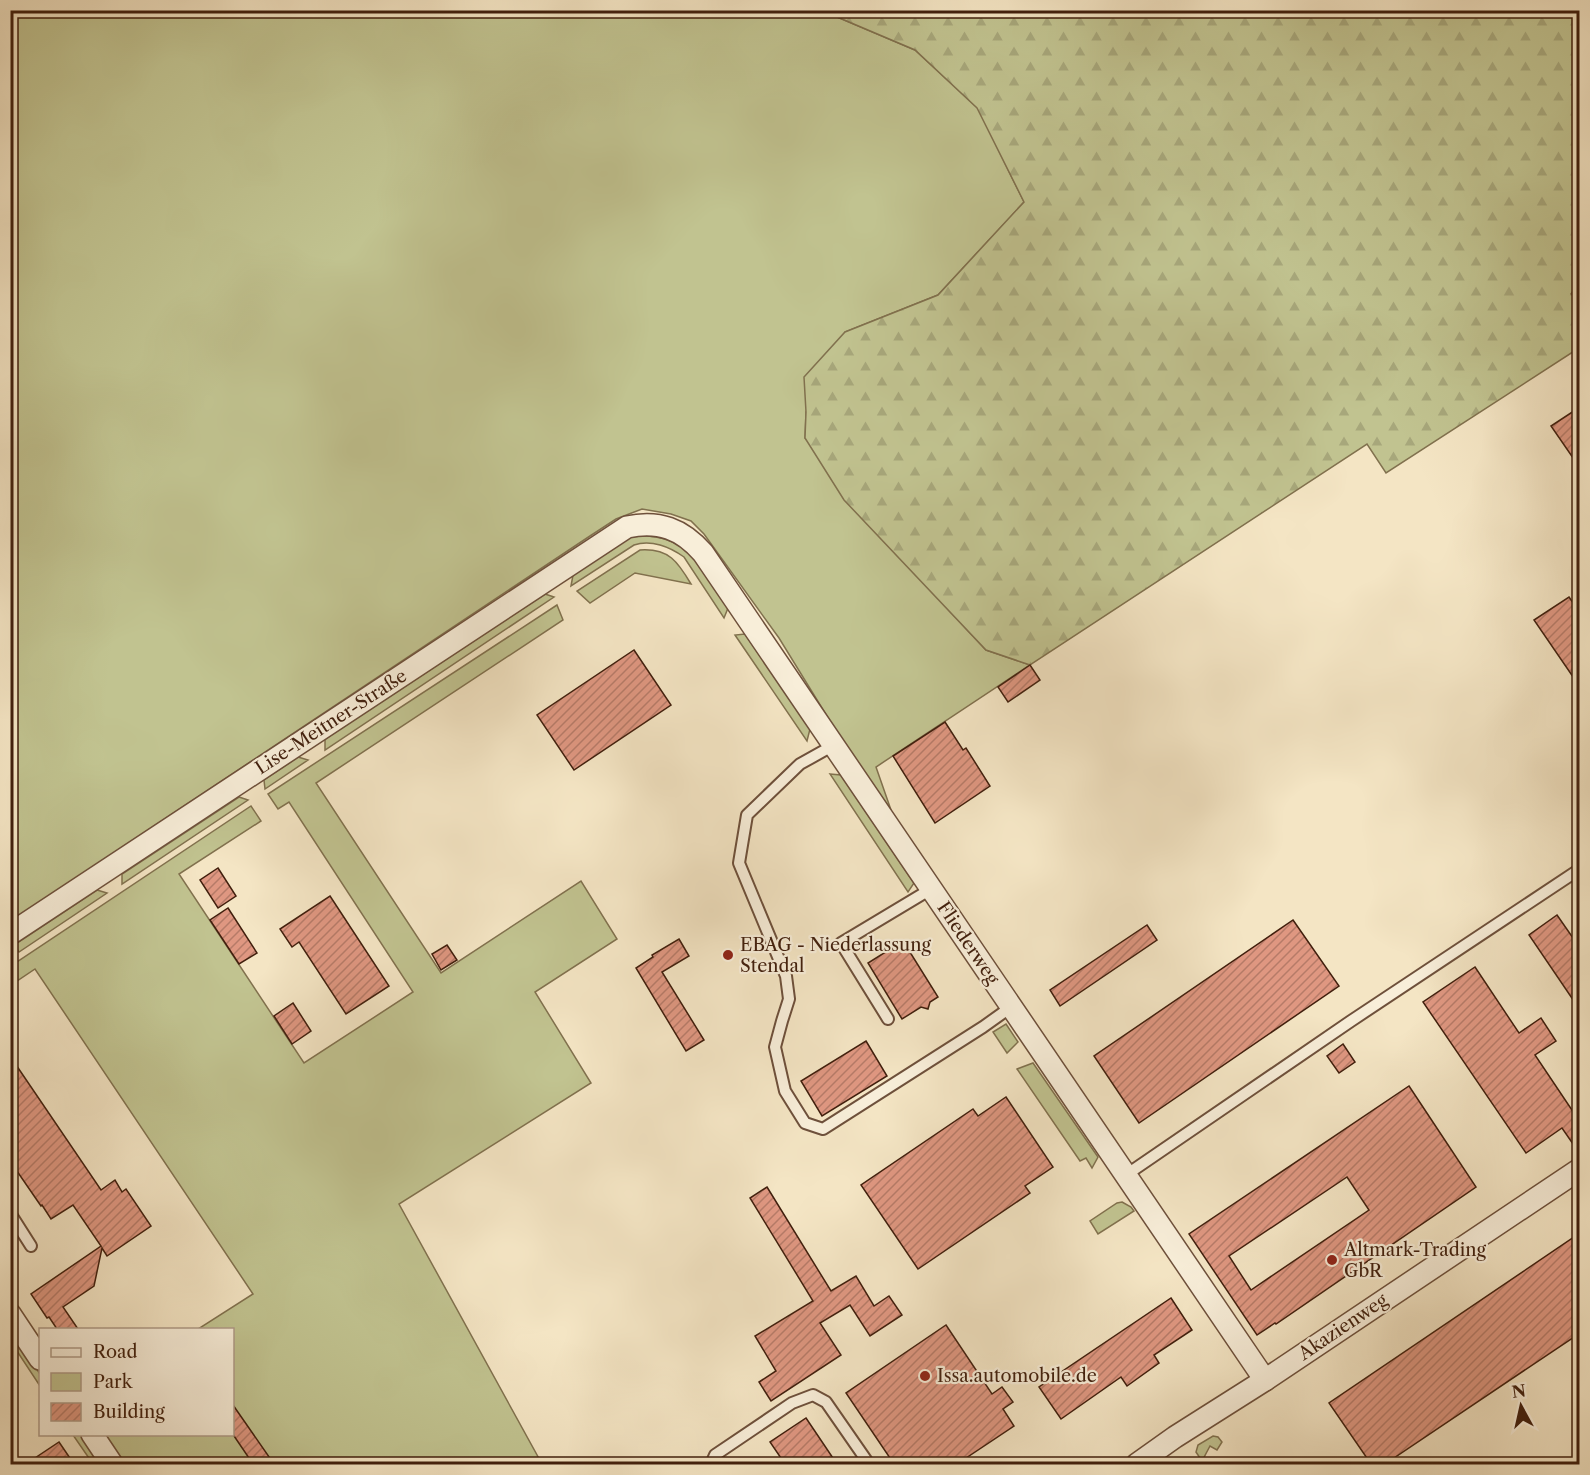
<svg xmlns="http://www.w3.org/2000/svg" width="1590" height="1475" viewBox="0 0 1590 1475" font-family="'Libre Caslon Text',serif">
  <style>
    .green { fill: #c1c390; stroke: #81714e; stroke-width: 1.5 }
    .forest { fill: url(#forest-firs); stroke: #81714e; stroke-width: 1.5 }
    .building { fill: url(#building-hatch); stroke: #411f0d; stroke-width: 1.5; fill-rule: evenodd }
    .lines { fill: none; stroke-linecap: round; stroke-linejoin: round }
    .service-casing { stroke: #6e503b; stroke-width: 14 }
    .minor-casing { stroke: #6e503b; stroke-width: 24 }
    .service { stroke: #f8eed9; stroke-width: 10 }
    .minor { stroke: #f8eed9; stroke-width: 21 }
    .poi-dot { fill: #8f2418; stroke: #f8eed9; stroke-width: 2 }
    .labels { text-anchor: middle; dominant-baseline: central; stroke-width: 4.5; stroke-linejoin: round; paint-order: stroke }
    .street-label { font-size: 18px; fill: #411f0d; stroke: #f8eed9 }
    .poi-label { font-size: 18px; fill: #411f0d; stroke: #f8eed9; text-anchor: start }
  </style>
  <defs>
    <pattern id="forest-firs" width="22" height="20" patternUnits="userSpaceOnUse" patternTransform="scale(1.5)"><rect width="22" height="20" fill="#c1c390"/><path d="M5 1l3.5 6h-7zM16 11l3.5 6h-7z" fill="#a7a77b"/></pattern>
    <pattern id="building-hatch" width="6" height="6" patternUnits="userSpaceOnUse" patternTransform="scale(1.5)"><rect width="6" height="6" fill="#df9781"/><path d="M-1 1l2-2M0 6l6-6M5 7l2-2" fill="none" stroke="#b67b68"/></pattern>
  </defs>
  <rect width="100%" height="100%" fill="#f4e5c4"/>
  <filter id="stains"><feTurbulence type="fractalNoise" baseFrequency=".00333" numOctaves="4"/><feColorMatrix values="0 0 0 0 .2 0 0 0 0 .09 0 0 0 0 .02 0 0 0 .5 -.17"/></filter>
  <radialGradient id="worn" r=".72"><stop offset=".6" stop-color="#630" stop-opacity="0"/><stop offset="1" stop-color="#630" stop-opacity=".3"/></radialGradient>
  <g class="green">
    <polygon points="11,11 823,11 915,50 978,108 1024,202 938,295 845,332 806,412 805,438 945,606 986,650 1030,665 876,767 891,810 841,739 779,638 704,534 691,521 671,514 642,509 616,519 590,536 11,921"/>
    <path d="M 641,536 C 691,535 704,572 728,608 L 724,618 L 684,557 C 670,547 651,539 634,545 L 571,586 L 573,575 L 622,542 L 631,537 Z"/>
    <path d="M 640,550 C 669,548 678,562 691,584 L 635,573 L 590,603 L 577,591 Z"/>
    <polygon points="545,594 554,597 325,750 325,739"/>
    <polygon points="557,605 563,620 316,783 441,973 581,881 617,939 535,992 591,1083 399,1204 542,1464 124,1464 104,1435 232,1434 232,1330 198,1329 253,1294 35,969 11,985 11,966 251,806 261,821 179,874 304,1063 413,992 289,802 278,809 268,794"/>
    <polygon points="745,634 810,729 807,741 735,635"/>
    <polygon points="298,757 308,760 265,789 264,780"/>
    <polygon points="830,774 841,775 914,883 908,892"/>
    <polygon points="239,797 248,800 122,884 122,874"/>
    <polygon points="97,890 107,893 19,952 14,945"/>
    <polygon points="1006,1024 1018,1042 1007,1053 993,1032"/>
    <polygon points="1033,1063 1098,1157 1092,1168 1086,1158 1080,1161 1017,1069"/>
    <polygon points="1122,1202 1131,1207 1134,1211 1098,1234 1090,1221 1117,1203"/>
    <polygon points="10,1329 40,1374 40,1386 11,1342"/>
    <polygon points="73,1435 81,1435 100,1464 93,1464"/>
    <polygon points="1213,1436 1218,1437 1222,1442 1217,1450 1210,1446 1202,1461 1196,1452 1198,1445"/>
  </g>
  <polygon class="forest" points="823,11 1579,11 1580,281 1571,294 1579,301 1579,348 1386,473 1367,444 1030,665 986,650 844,500 805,438 806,412 804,377 845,332 938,295 1024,202 977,108 915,50"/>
  <g class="building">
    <polygon points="1580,407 1580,468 1551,426"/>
    <polygon points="1569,597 1580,613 1580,687 1534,620"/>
    <polygon points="634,650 671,705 574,770 537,715"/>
    <polygon points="1030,665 1040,680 1008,702 998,687"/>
    <polygon points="945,722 963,750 966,748 990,786 935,823 893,756"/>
    <polygon points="218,868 236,896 218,908 200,880"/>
    <polygon points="330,896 389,986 346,1014 299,942 292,947 280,929"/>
    <polygon points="228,908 257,953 239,964 210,920"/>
    <polygon points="1557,915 1580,948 1580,1010 1529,935"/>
    <polygon points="1293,920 1339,986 1139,1123 1094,1056"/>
    <polygon points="1147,925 1157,940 1060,1006 1050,990"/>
    <polygon points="679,939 689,956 662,972 704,1040 686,1051 636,968 653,957 652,955"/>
    <polygon points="903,941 938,997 930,1002 928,1009 921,1007 902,1019 868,963"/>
    <polygon points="447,945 457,960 441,970 432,954"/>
    <polygon points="1475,967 1519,1033 1541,1018 1556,1041 1535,1055 1580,1122 1580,1154 1562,1128 1526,1153 1423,1002"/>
    <polygon points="293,1003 311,1031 292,1044 274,1016"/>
    <polygon points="866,1041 887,1076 822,1116 801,1081"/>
    <polygon points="1343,1044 1355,1062 1339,1073 1327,1056"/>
    <polygon points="10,1056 101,1190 115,1180 122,1192 126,1189 151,1226 107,1256 102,1248 94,1286 63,1307 78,1329 57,1329 49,1317 47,1318 31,1294 101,1246 73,1205 51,1219 42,1205 41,1206 10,1161"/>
    <path d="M 1409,1086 L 1476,1187 L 1276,1324 L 1275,1323 L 1257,1335 L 1189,1234 ZM 1347,1177 L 1369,1210 L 1251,1290 L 1229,1256 Z"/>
    <polygon points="1006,1097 1053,1167 1025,1186 1030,1193 918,1269 861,1185 973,1109 978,1116"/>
    <polygon points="767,1187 831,1291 856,1276 874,1306 889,1296 902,1315 870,1336 850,1305 820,1323 841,1355 771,1401 759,1382 776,1371 755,1336 813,1301 750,1198"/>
    <polygon points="1580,1233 1580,1333 1385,1464 1371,1464 1329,1403"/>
    <polygon points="1171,1298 1192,1330 1154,1355 1159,1363 1127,1386 1121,1377 1061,1419 1039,1387"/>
    <polygon points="946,1325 992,1394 1002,1387 1013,1402 1003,1409 1014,1426 957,1464 894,1464 846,1393"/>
    <polygon points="233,1405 274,1464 253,1464 232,1433"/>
    <polygon points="806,1418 837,1464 785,1464 770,1442"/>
    <polygon points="59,1442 74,1464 26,1464"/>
  </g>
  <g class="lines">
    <g class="service-casing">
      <g id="service">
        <polyline points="834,745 800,764 747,815 739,863 786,976 789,999 782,1021 775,1047 785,1091 805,1123 823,1129 983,1027 1011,1007"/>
        <polyline points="888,1019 841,943 931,889"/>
        <polyline points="1126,1175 1351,1021 1580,869"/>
        <polyline points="10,1213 31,1246"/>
        <polyline points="711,1464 715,1455 792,1403 813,1395 826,1402 869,1464"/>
      </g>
    </g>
    <g class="minor-casing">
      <g id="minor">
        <path d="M 10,934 L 627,527 C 659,520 682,529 703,553 L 1265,1380"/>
        <polyline points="10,1314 40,1359"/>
        <polyline points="92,1434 112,1464"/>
        <polyline points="1137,1464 1175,1437 1265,1380 1580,1169"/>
      </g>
    </g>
    <use href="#service" class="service"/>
    <use href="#minor" class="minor"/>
  </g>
  <g class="poi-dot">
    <circle cx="728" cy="955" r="6"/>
    <circle cx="1332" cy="1260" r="6"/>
    <circle cx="925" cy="1376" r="6"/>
  </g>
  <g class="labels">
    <g class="street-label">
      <text transform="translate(331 722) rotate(-33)">Lise-Meitner-Straße</text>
      <text transform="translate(968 943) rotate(56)">Fliederweg</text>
      <text transform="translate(1343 1327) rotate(-34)">Akazienweg</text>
    </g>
    <g class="poi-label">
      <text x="740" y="945">EBAG - Niederlassung<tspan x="740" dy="21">Stendal</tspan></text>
      <text x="1344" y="1250">Altmark-Trading<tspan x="1344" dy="21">GbR</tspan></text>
      <text x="937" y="1376">Issa.automobile.de</text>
    </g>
  </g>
  <rect width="1590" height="1475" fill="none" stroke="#f4e5c4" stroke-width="36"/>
  <rect x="12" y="12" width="1566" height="1451" fill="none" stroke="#411f0d" stroke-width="3"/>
  <rect x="18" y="18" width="1554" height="1439" fill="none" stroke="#411f0d" stroke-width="1.5"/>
  <rect x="39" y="1328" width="195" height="108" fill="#f8eed9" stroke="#af9b87" stroke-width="1.5"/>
  <rect x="51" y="1348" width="30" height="9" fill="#f8eed9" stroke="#af9b87" stroke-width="1.5"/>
  <text x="93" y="1358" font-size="18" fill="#411f0d">Road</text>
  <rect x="51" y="1373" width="30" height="18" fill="#c1c390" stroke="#af9b87" stroke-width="1.5"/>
  <text x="93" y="1388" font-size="18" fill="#411f0d">Park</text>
  <rect x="51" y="1403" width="30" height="18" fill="url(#building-hatch)" stroke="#af9b87" stroke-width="1.5"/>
  <text x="93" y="1418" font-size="18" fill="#411f0d">Building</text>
  <g transform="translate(1521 1406) rotate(352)" stroke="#f8eed9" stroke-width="4.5" paint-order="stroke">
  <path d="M0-4.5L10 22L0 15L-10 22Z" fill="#411f0d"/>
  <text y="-9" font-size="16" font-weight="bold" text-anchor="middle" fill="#411f0d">N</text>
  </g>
  <rect width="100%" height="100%" filter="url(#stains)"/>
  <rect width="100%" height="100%" fill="url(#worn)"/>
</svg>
